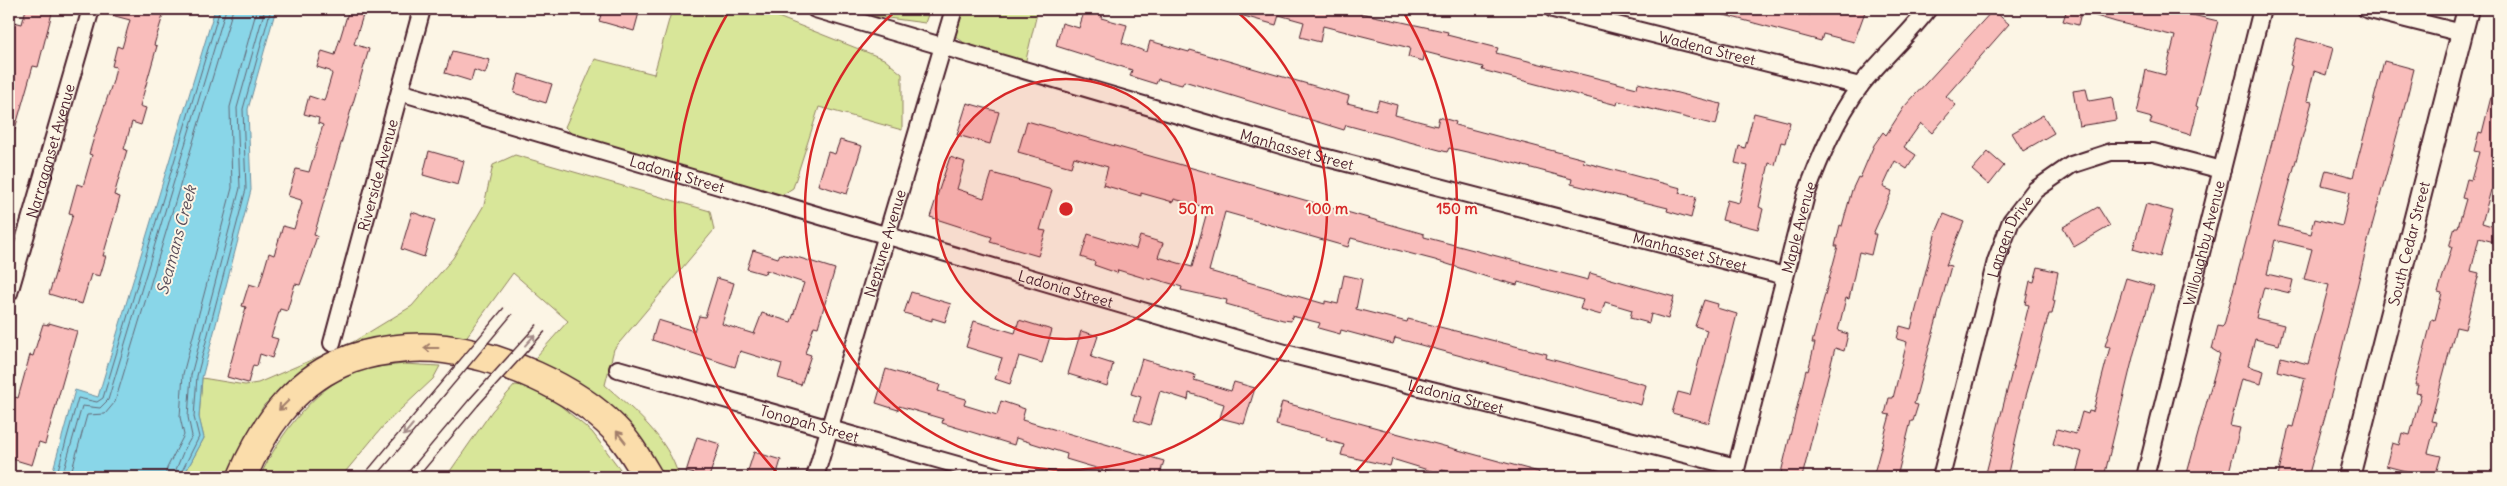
<svg xmlns="http://www.w3.org/2000/svg" width="2507" height="486" viewBox="0 0 2507 486" font-family="Delius,sans-serif">
  <style>
    .green { fill: #d8e699; stroke: #918262 }
    .water { fill: #89d6e8; stroke: #708d9c }
    .lines { fill: none; stroke-linecap: round; stroke-linejoin: round }
    .shore { stroke: #636877; stroke-width: 1 }
    .building { fill: #f9bdbb; stroke: #4a1f2b }
    .service-casing { stroke: #4a1f2b; stroke-width: 12 }
    .minor-casing { stroke: #4a1f2b; stroke-width: 20 }
    .tertiary-casing { stroke: #4a1f2b; stroke-width: 24 }
    .motorway-casing { stroke: #4a1f2b; stroke-width: 31 }
    .service { stroke: #fcf5e5; stroke-width: 9 }
    .minor { stroke: #fcf5e5; stroke-width: 16 }
    .tertiary { stroke: #fcf5e5; stroke-width: 20 }
    .motorway { stroke: #fbddab; stroke-width: 28 }
    .service-bridge-casing { stroke: #4a1f2b; stroke-width: 12; stroke-linecap: butt }
    .service-bridge { stroke: #fcf5e5; stroke-width: 9 }
    .oneway { stroke: #a38a88 }
    .oneway2 { stroke: #a27e6b }
    .ring { fill: none; stroke: #d62828; stroke-width: 2.5 }
    .labels { text-anchor: middle; dominant-baseline: central; stroke-width: 4; stroke-linejoin: round; paint-order: stroke }
    .street-label { font-size: 15px; fill: #4a1f2b; stroke: #fcf5e5 }
    .water-label { font-size: 16px; font-style: italic; fill: #5a4d5a; stroke: #fcf5e5 }
    .centre { fill: #d62828; stroke: #fcf5e5; stroke-width: 2.5 }
    .ring-label { font-size: 15px; text-anchor: middle; font-weight: bold; fill: #d62828; stroke: #fcf5e5; stroke-width: 4; stroke-linejoin: round; paint-order: stroke }
  </style>
  <rect width="100%" height="100%" fill="#fcf5e5"/>
  <filter id="ink" filterUnits="userSpaceOnUse"><feTurbulence type="fractalNoise" baseFrequency=".02" numOctaves="2"/><feDisplacementMap in="SourceGraphic" scale="10" xChannelSelector="R" yChannelSelector="G"/><feConvolveMatrix kernelMatrix="1 2 1 2 8 2 1 2 1" color-interpolation-filters="sRGB"/></filter>
  <g filter="url(#ink)">
    <g class="green">
      <polygon points="672,9 751,9 768,13 884,59 902,74 902,130 819,107 793,188 782,195 575,137 565,127 595,59 654,74"/>
      <polygon points="850,9 930,9 925,23 873,16"/>
      <polygon points="961,9 1038,9 1025,64 967,45 955,36"/>
      <path d="M 515,155 L 710,211 L 714,230 L 614,349 L 605,385 C 635,411 668,438 679,477 L 660,477 L 528,366 L 568,321 L 513,273 L 462,343 L 289,383 L 264,405 L 240,448 L 230,477 L 183,477 L 204,438 L 199,418 L 202,378 L 245,385 L 258,383 L 353,342 L 412,306 L 453,258 L 484,205 L 493,165 Z"/>
      <path d="M 404,364 L 440,366 L 433,379 L 385,424 L 341,477 L 260,477 C 278,436 319,380 365,369 C 378,366 391,366 404,364 Z"/>
      <polygon points="515,385 538,387 592,432 626,477 446,477 492,411"/>
    </g>
    <polygon class="water" points="215,9 276,9 248,109 251,190 202,378 199,417 204,438 183,477 51,477 75,390 98,397"/>
    <g class="lines">
      <g class="shore">
        <polyline points="56,477 78,398 97,402 103,398 220,9"/>
        <polyline points="62,477 82,406 100,408 108,400 226,9"/>
        <polyline points="70,477 87,415 105,414 115,402 233,9"/>
        <polyline points="165,477 167,468 184,435 180,417 183,374 232,188 230,107 257,9"/>
        <polyline points="173,477 184,450 192,436 188,417 191,375 240,188 237,108 265,9"/>
        <polyline points="179,477 199,437 194,417 197,376 246,189 243,109 271,9"/>
      </g>
    </g>
    <g class="building">
      <polygon points="26,9 53,9 38,67 33,66 13,136 9,136 9,39 14,22 22,24"/>
      <polygon points="105,9 165,9 154,45 157,46 140,106 146,108 141,125 132,122 124,149 127,150 114,195 120,197 103,256 106,256 100,276 91,274 82,304 49,294 73,214 69,213 77,184 83,186 92,155 89,154 95,134 113,81 116,67 112,66 117,46 122,48 130,20 104,13"/>
      <polygon points="349,9 365,9 354,44 369,49 314,235 317,236 311,255 300,285 295,284 287,311 280,309 271,337 278,339 272,358 260,354 257,366 253,365 248,383 227,377 246,307 242,306 249,284 259,287 269,253 274,255 283,226 294,229 302,203 301,200 288,196 296,169 309,172 323,125 318,123 319,118 304,114 309,96 324,101 332,74 330,71 317,67 322,51 335,55"/>
      <polygon points="603,9 640,9 634,31 599,21"/>
      <polygon points="1085,9 1104,9 1101,18 1127,25 1122,43 1147,52 1150,41 1189,52 1190,50 1349,96 1347,103 1376,110 1379,100 1397,105 1395,115 1437,126 1439,117 1456,122 1455,125 1584,159 1583,162 1681,188 1679,193 1696,197 1691,218 1667,211 1668,208 1571,184 1572,179 1498,159 1449,148 1447,152 1346,125 1344,130 1184,81 1182,85 1158,79 1156,84 1130,76 1132,70 1056,46 1062,23 1079,28"/>
      <polygon points="1233,9 1342,9 1448,32 1447,35 1498,48 1496,53 1637,88 1638,83 1721,104 1716,125 1618,101 1617,105 1582,96 1482,70 1483,67 1425,52 1423,61 1408,57 1410,48 1323,26 1320,42 1300,37 1304,22 1279,15 1276,25 1233,13"/>
      <polygon points="1718,9 1787,9 1810,15 1812,9 1826,9 1839,12 1840,9 1866,9 1854,42 1823,34 1821,41 1717,13"/>
      <polygon points="2067,9 2082,9 2078,25 2063,21"/>
      <polygon points="2086,9 2167,9 2218,21 2196,106 2198,107 2191,135 2150,123 2152,118 2137,114 2146,70 2165,75 2175,36 2116,22 2086,13"/>
      <polygon points="1993,10 2009,24 1946,96 1956,105 1932,133 1921,123 1904,147 1916,155 1907,169 1895,161 1883,187 1892,191 1873,234 1876,234 1871,255 1859,252 1849,299 1846,298 1838,331 1848,334 1844,351 1835,348 1802,477 1780,477 1806,370 1808,371 1815,343 1812,343 1838,246 1835,246 1840,225 1842,226 1852,190 1858,177 1860,178 1874,145 1883,132 1886,135 1904,107"/>
      <polygon points="2297,38 2333,48 2326,75 2314,71 2307,101 2312,102 2278,226 2311,234 2315,219 2342,226 2350,192 2322,185 2326,170 2353,177 2384,61 2414,69 2403,113 2370,233 2332,391 2308,477 2278,477 2289,426 2293,427 2305,378 2278,371 2281,357 2308,364 2329,285 2304,279 2312,249 2275,240 2267,274 2293,280 2290,293 2264,287 2256,318 2284,325 2279,345 2255,339 2248,366 2264,371 2261,384 2242,379 2230,426 2240,428 2228,476 2216,473 2215,477 2186,477 2220,354 2212,349 2218,326 2222,327 2224,325 2292,66 2290,65"/>
      <polygon points="452,51 490,60 485,74 474,70 471,81 445,73"/>
      <polygon points="519,74 552,84 546,103 514,93"/>
      <polygon points="2086,89 2089,101 2112,97 2116,120 2079,126 2073,91"/>
      <polygon points="2493,89 2498,90 2498,192 2491,190 2482,223 2498,228 2498,243 2479,238 2471,271 2479,273 2465,329 2456,327 2431,421 2436,422 2428,453 2441,456 2435,477 2429,477 2386,466 2392,443 2399,445 2402,433 2410,435 2421,394 2416,393 2418,385 2415,385 2432,319 2435,320 2442,293 2438,292 2452,247 2449,247 2455,227 2458,227 2466,199 2462,198 2467,179 2471,180 2479,152 2474,151 2479,132 2482,133"/>
      <polygon points="967,103 999,112 990,144 957,135"/>
      <polygon points="1754,113 1790,122 1785,143 1781,142 1775,165 1769,163 1759,207 1763,209 1758,229 1722,220 1727,200 1739,203 1748,166 1735,163 1739,146 1745,148"/>
      <polygon points="2043,115 2054,133 2023,151 2012,133"/>
      <polygon points="1027,121 1424,234 1424,237 1588,280 1590,273 1674,297 1668,319 1651,314 1649,323 1630,318 1632,310 1605,302 1601,315 1580,309 1583,300 1518,282 1517,285 1487,277 1435,260 1351,238 1348,247 1225,212 1209,271 1325,304 1325,301 1338,304 1344,275 1362,279 1356,309 1407,322 1408,319 1495,341 1547,354 1546,358 1646,385 1641,405 1395,338 1393,344 1341,330 1340,334 1318,328 1320,323 1292,316 1291,321 1283,320 1226,304 1227,300 1181,290 1182,287 1152,278 1151,280 1118,270 1117,273 1094,265 1095,262 1081,257 1088,234 1136,249 1140,236 1163,243 1158,257 1192,267 1208,208 1174,199 1173,202 1141,193 1141,196 1103,185 1108,167 1074,157 1071,167 1018,152"/>
      <polygon points="840,140 862,146 847,194 818,185 828,152 835,154"/>
      <polygon points="429,151 464,161 458,185 423,175"/>
      <polygon points="1988,152 2004,166 1989,185 1972,170"/>
      <polygon points="950,157 965,162 957,189 984,198 992,173 1052,190 1040,230 1046,231 1038,256 990,242 992,237 930,217"/>
      <polygon points="2146,204 2173,211 2160,257 2133,249"/>
      <polygon points="2098,207 2110,226 2074,247 2063,227"/>
      <polygon points="412,212 435,220 424,257 401,249"/>
      <polygon points="1944,214 1964,222 1946,265 1951,266 1914,404 1918,405 1913,421 1911,421 1897,477 1873,477 1890,415 1885,414 1889,398 1893,398 1907,342 1897,339 1900,326 1911,329 1935,235"/>
      <polygon points="753,250 778,258 780,254 800,258 835,269 818,327 814,326 805,353 811,355 801,385 778,378 782,364 740,351 735,367 652,340 658,320 694,331 699,316 705,317 717,278 734,283 722,324 754,334 762,313 791,322 804,283 766,270 765,274 747,269"/>
      <polygon points="2038,267 2058,272 2053,300 2055,301 2052,314 2049,314 2024,403 2007,477 1985,477 2029,305 2025,304 2030,281 2034,282"/>
      <polygon points="2126,278 2154,286 2134,353 2104,477 2075,477 2082,452 2053,444 2057,429 2076,434 2082,412 2088,414 2089,411 2093,412 2110,347 2105,346"/>
      <polygon points="911,292 951,304 945,322 932,318 932,321 904,313"/>
      <polygon points="1704,300 1718,304 1717,308 1737,314 1709,423 1672,413 1678,392 1690,395 1707,330 1695,326"/>
      <polygon points="1019,320 1052,330 1042,363 1019,356 1010,384 995,379 1002,358 966,347 974,321 1015,333"/>
      <polygon points="49,323 77,331 45,444 39,442 32,465 9,458 9,417 15,397 18,398 30,355 33,356 43,324 49,325"/>
      <polygon points="1081,331 1098,336 1091,357 1113,364 1107,386 1068,374"/>
      <polygon points="1142,359 1195,375 1194,380 1231,391 1234,382 1255,388 1244,424 1220,418 1224,404 1189,393 1188,400 1160,391 1150,425 1134,420 1141,397 1131,394"/>
      <polygon points="886,369 940,385 938,391 966,399 964,405 997,415 1001,401 1025,409 1022,420 1164,461 1159,477 1126,477 1066,459 1067,454 1016,438 1014,445 942,423 943,419 899,406 898,410 876,403"/>
      <polygon points="1282,402 1539,472 1538,477 1469,477 1442,470 1441,474 1392,459 1390,466 1341,455 1344,445 1326,440 1327,438 1276,425"/>
      <polygon points="697,437 720,444 709,477 686,472"/>
      <polygon points="754,452 781,460 776,477 746,477"/>
    </g>
    <g class="lines">
      <g class="service-casing">
        <g id="service">
          <polyline points="369,477 440,392"/>
          <polyline points="411,477 474,402"/>
        </g>
      </g>
      <g class="minor-casing">
        <g id="minor">
          <path id="s1" d="M 815,9 L 1308,153 L 1785,276"/>
          <path id="s2" d="M 1553,9 L 1860,86"/>
          <polyline points="2366,9 2462,33"/>
          <path id="s3" d="M 400,92 L 1285,353 L 1736,467"/>
          <path id="s4" d="M 9,293 L 91,9"/>
          <path id="s5" d="M 332,343 L 422,9"/>
          <path id="s6" d="M 618,369 L 1000,477"/>
          <path id="s7" d="M 815,477 L 954,9"/>
          <path id="s8" d="M 1734,477 L 1806,195 C 1820,157 1836,119 1860,86 C 1881,59 1908,36 1928,9"/>
          <path id="s9" d="M 1941,477 L 1996,261 L 2011,221 L 2035,190 L 2071,165 L 2111,152 L 2153,152 L 2222,170"/>
          <path id="s10" d="M 2145,477 L 2262,9"/>
        </g>
      </g>
      <g class="tertiary-casing">
        <g id="tertiary">
          <path id="s11" d="M 2349,477 L 2468,9"/>
        </g>
      </g>
      <g class="motorway-casing">
        <path id="motorway" d="M 242,477 C 262,430 291,385 341,363 C 370,350 413,345 445,349 C 501,356 574,387 614,428 C 628,442 638,460 648,477"/>
      </g>
      <use href="#service" class="service"/>
      <use href="#minor" class="minor"/>
      <use href="#tertiary" class="tertiary"/>
      <use href="#motorway" class="motorway"/>
      <g class="service-bridge-casing">
        <g id="service-bridge">
          <polyline points="440,392 508,311"/>
          <polyline points="474,402 541,328"/>
        </g>
      </g>
      <use href="#service-bridge" class="service-bridge"/>
    </g>
    <defs><path id="oneway-shaft" d="M-6 0H5M1.5-3L5.5 0L1.5 3" fill="none" stroke-width="1.6" stroke-linecap="round" stroke-linejoin="round" transform="scale(1.25)"/></defs>
    <g class="oneway">
      <use href="#oneway-shaft" transform="translate(530 340) rotate(-48)"/>
      <use href="#oneway-shaft" transform="translate(408 430) rotate(130)"/>
    </g>
    <g class="oneway2">
      <use href="#oneway-shaft" transform="translate(431 348) rotate(-180)"/>
      <use href="#oneway-shaft" transform="translate(284 405) rotate(135)"/>
      <use href="#oneway-shaft" transform="translate(621 437) rotate(-128)"/>
    </g>
  </g>
  <circle cx="1066" cy="209" r="130" fill="#d62828" fill-opacity=".12"/>
  <g class="ring">
    <circle cx="1066" cy="209" r="130"/>
    <path d="M1234 9A261 261 0 1 1 898 9"/>
    <path d="M780 476A391 391 0 0 1 729 11M1403 11A391 391 0 0 1 1352 476"/>
  </g>
  <g class="labels">
    <g class="street-label">
      <text stroke="none"><textPath href="#s2" startOffset="159">Wadena Street</textPath></text>
      <text stroke="none"><textPath href="#s1" startOffset="502">Manhasset Street</textPath></text>
      <text stroke="none"><textPath href="#s4" startOffset="148">Narraganset Avenue</textPath></text>
      <text stroke="none"><textPath href="#s3" startOffset="289">Ladonia Street</textPath></text>
      <text stroke="none"><textPath href="#s5" startOffset="174">Riverside Avenue</textPath></text>
      <text stroke="none"><textPath href="#s8" startOffset="258">Maple Avenue</textPath></text>
      <text stroke="none"><textPath href="#s9" startOffset="251">Langen Drive</textPath></text>
      <text stroke="none"><textPath href="#s7" startOffset="244">Neptune Avenue</textPath></text>
      <text stroke="none"><textPath href="#s10" startOffset="241">Willoughby Avenue</textPath></text>
      <text stroke="none"><textPath href="#s11" startOffset="241">South Cedar Street</textPath></text>
      <text stroke="none"><textPath href="#s1" startOffset="908">Manhasset Street</textPath></text>
      <text stroke="none"><textPath href="#s3" startOffset="694">Ladonia Street</textPath></text>
      <text stroke="none"><textPath href="#s3" startOffset="1099">Ladonia Street</textPath></text>
      <text stroke="none"><textPath href="#s6" startOffset="199">Tonopah Street</textPath></text>
    </g>
    <g class="water-label">
      <text transform="translate(176 240) rotate(-75)">Seamans Creek</text>
    </g>
  </g>
  <circle cx="1066" cy="209" r="8" class="centre"/>
  <g class="ring-label">
    <text x="1196" y="214">50 m</text>
    <text x="1327" y="214">100 m</text>
    <text x="1457" y="214">150 m</text>
  </g>
  <rect width="2507" height="486" fill="none" stroke="#fcf5e5" stroke-width="30"/>
  <rect x="15" y="15" width="2477" height="456" fill="none" stroke="#4a1f2b" stroke-width="2" filter="url(#ink)"/>
</svg>
